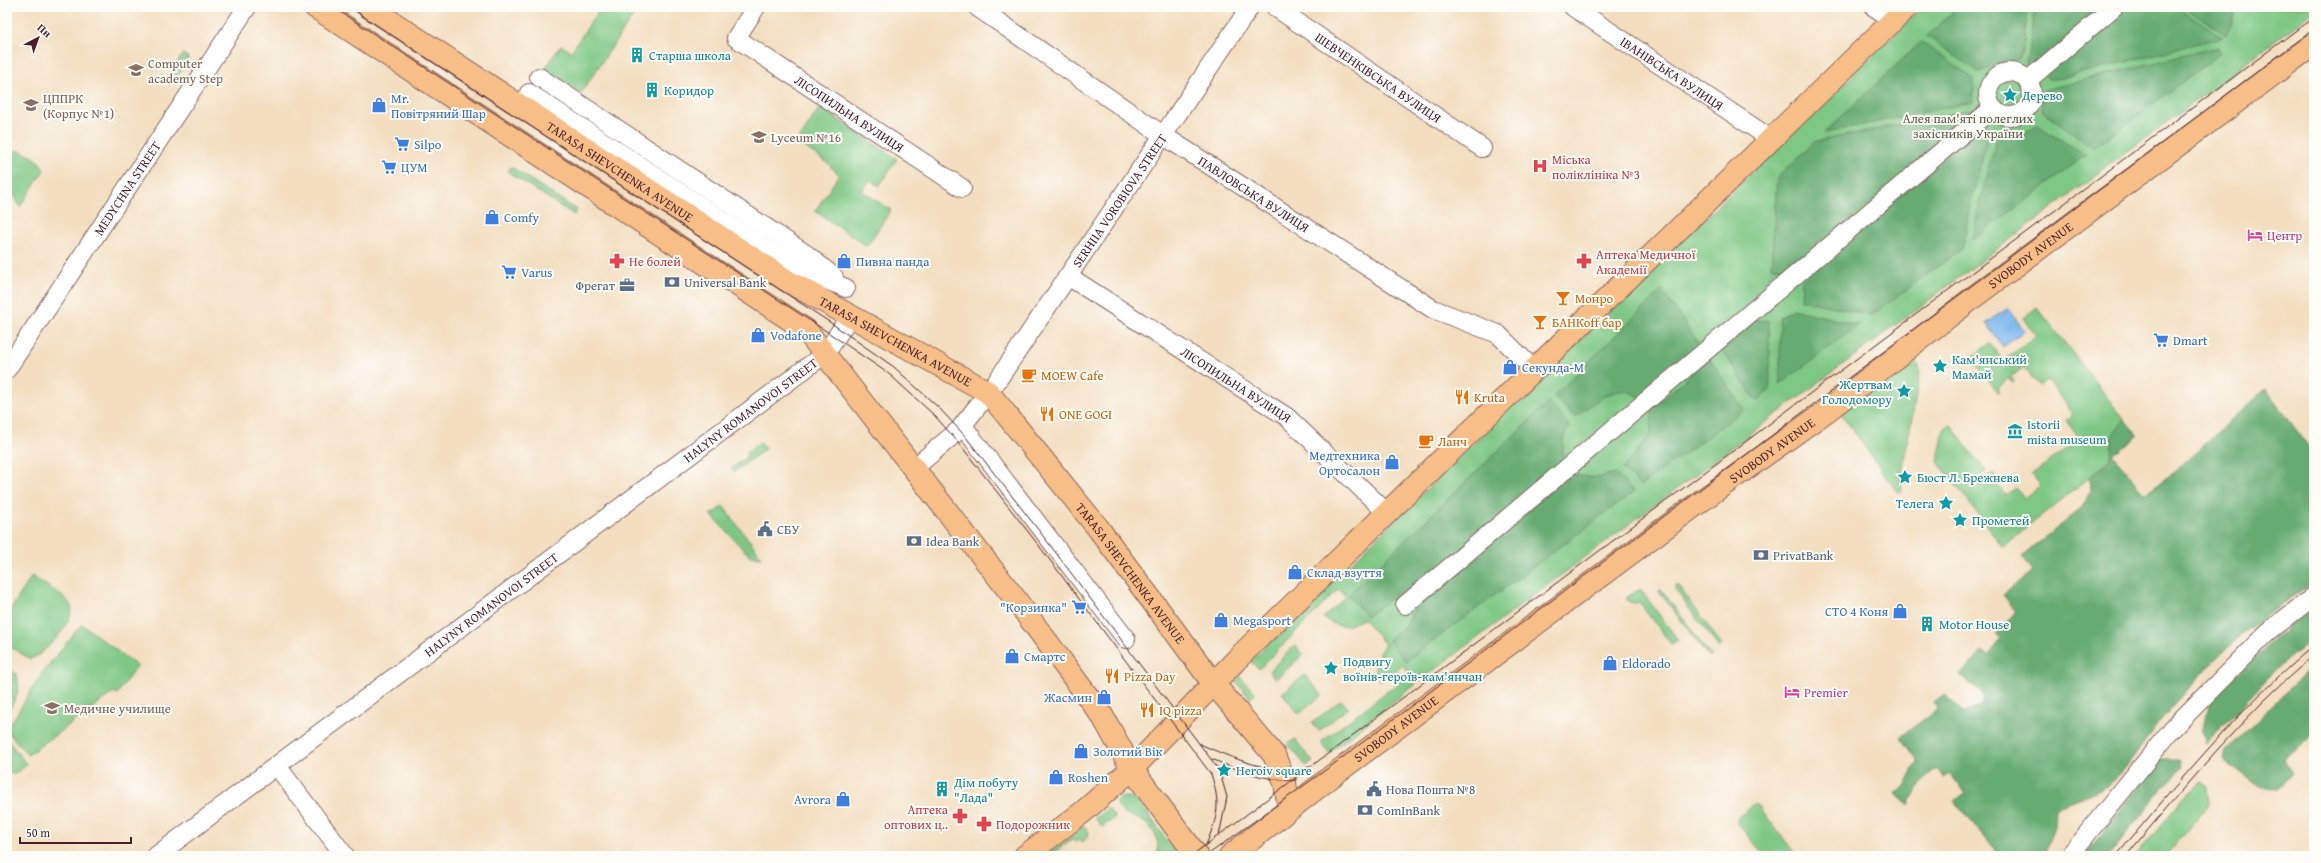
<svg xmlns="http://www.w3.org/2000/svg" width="2321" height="863" viewBox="0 0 2321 863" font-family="'Gentium Book Plus',serif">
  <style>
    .green { fill: #7ec784; stroke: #647358 }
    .forest { fill: #66ac72; stroke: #58664e }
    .water { fill: #7eb8ef; stroke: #646c8d }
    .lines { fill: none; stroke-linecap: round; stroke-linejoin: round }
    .minor-casing { stroke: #85625f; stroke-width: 20 }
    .major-casing { stroke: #85625f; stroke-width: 24 }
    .minor { stroke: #fff; stroke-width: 18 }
    .major { stroke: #f7be88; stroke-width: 22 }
    .tram { stroke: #4a1f2b; stroke-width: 1 }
    .labels { text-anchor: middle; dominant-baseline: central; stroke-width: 4; stroke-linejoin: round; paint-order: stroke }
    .culture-label { font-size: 13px; fill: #0d838f; stroke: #fdfcf7; text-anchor: start }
    .education-label { font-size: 13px; fill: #785e54; stroke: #fdfcf7; text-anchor: start }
    .street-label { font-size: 13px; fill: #4a1f2b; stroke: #fdfcf7 }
    .shop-label { font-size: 13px; fill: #366cbe; stroke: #fdfcf7; text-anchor: start }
    .park-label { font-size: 13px; fill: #5c5a4a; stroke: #fdfcf7 }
    .health-label { font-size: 13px; fill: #be3a42; stroke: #fdfcf7; text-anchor: start }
    .hotel-label { font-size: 13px; fill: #b23c85; stroke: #fdfcf7; text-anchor: start }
    .service-label { font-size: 13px; fill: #4e5e75; stroke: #fdfcf7; text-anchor: start }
    .food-label { font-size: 13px; fill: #c56008; stroke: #fdfcf7; text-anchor: start }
  </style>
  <rect width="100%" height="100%" fill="#fdfcf7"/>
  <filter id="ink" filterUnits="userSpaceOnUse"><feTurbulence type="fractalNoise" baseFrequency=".025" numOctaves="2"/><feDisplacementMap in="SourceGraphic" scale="8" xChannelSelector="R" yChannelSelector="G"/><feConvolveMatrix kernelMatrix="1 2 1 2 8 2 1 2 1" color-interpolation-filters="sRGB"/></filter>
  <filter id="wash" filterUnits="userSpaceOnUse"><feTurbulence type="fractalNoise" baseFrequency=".012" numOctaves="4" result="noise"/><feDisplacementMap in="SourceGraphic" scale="16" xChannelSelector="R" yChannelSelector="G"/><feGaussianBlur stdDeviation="0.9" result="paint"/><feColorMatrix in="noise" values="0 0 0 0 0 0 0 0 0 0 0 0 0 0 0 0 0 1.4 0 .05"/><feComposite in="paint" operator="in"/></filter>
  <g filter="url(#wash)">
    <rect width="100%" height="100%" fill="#f3dec0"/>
    <g class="green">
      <polygon points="601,7 639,7 581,93 545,69 561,45 571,52"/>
      <path d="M 1922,7 L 2314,7 L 2314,12 L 1417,683 L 1329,753 L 1321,742 L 1410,674 L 1402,665 L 1380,681 C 1371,666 1376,658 1385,644 L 1364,619 C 1344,627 1343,630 1323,618 L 1346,597 L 1339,589 L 1259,669 L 1250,661 Z"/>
      <polygon points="183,54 189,58 175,80 169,76"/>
      <polygon points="820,107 897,159 879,186 870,180 862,191 891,210 867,246 815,211 839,175 825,161 797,142"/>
      <path d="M 15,150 C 27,153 40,158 44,170 L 20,207 L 7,181 L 7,158 Z"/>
      <polygon points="511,167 577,210 574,215 508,172"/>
      <polygon points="2037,307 2124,419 2112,438 2111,460 2003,547 1938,462 1944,429 1950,424 1986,471 1969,484 1973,489 1994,473 1997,476 1993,479 2005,495 2016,488 2025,498 2041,486 2032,475 2080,438 2066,420 2073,414 2047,380 2039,386 2024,367 2011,377 2014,381 2013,383 2008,379 1999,387 1999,393 1970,358 1990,343 2003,361 2036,336 2023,318"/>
      <polygon points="1912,358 1919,366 1920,374 1901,477 1902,491 1897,492 1840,412"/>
      <polygon points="760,442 765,449 734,472 731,469 747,456 745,453"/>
      <polygon points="723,506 762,557 751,556 746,552 711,515"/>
      <path d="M 32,576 C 41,583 67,596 71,606 C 76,620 43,657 30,659 L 7,645 L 7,615 Z"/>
      <polygon points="1678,585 1722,645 1719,648 1674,588"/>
      <polygon points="1640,589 1678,640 1671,644 1641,604 1629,602 1626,598"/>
      <polygon points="1661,589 1711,656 1709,658 1659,591"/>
      <polygon points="82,624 137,666 117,694 114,692 28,755 8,732 8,728 42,673"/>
      <polygon points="1295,645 1303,655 1276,679 1269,671"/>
      <path d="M 7,666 L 17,675 C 21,691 15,701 7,713 Z"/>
      <polygon points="1238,675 1256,693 1250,699 1234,679"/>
      <polygon points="1305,675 1322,695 1299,714 1282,693"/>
      <polygon points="1341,700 1348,708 1319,731 1312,723"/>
      <polygon points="7,739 27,765 14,774 7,773 7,762 10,760 7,756"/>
      <polygon points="1295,739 1313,762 1306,766 1288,744"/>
      <polygon points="2202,781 2208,787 2209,805 2166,856 2136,856 2186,795"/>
      <path d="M 1122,797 L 1129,797 L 1140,803 L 1178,856 L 1157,856 C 1162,834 1146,818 1125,815 L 1115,802 Z"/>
      <polygon points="1754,805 1758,805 1797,856 1765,856 1737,823 1738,817"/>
      <polygon points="1108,808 1115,818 1102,827 1095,818"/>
      <polygon points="1085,826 1089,832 1088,837 1082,842 1079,839 1075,842 1072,839 1050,856 1045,856"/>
    </g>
    <g class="forest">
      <polygon points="1958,7 2028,7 2024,43 2019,59 2001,62 1980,73 1927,36"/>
      <polygon points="2035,7 2104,7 2033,68 2029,67 2026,62 2030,44"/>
      <polygon points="2125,7 2178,7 2223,37 2057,79 2049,79 2045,76"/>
      <polygon points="2185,7 2235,7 2232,25 2226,35"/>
      <polygon points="1921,42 1974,79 1973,102 1824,133"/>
      <polygon points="2218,47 2221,53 2094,148 2042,111 2043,91 2047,89"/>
      <polygon points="1974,109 1977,113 1794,268 1771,267 1777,178 1814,142"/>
      <polygon points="1985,124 1990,128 1969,210 1963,248 1872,315 1801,300 1802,280"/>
      <polygon points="2037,125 2086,155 1973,240 1978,210 1998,134 2020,136"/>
      <path d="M 1662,290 L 1701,347 L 1639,397 C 1635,395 1629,391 1625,391 C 1608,390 1587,407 1575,418 L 1554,396 Z"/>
      <polygon points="1792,309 1859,325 1780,384 1780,317"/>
      <polygon points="1754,320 1769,321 1770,390 1756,401 1721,349"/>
      <polygon points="1709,358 1744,410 1640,486 1623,469 1651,434 1652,409"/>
      <path d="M 2266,389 L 2314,454 L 2314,582 C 2299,592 2283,602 2269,613 C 2230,641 2197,679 2165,715 C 2146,737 2133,764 2110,783 C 2094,796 2072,797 2055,809 L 2054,827 L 2044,856 L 2000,856 L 1954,801 L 1965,792 L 1949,773 L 1944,777 L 1937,769 L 1920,783 L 1909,805 L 1896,793 L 1905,786 L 1918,761 L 1901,737 L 1938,708 L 1934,702 L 1944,694 L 1963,712 C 1973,710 1980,708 1984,699 L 1980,691 L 1960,676 L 1982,651 L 1988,656 L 2001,640 L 1996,635 L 2016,611 L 2003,595 L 2033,571 L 2022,556 L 2081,509 L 2091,491 L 2090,477 L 2111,460 L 2112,437 L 2124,419 L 2138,435 L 2113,455 L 2145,493 L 2173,473 Z"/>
      <polygon points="1549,402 1569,425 1563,441 1563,463 1404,598 1388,600 1367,617 1348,595"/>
      <polygon points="1615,473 1634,492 1406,661 1388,640 1408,623 1414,609 1570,474 1596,478"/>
      <polygon points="2314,605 2314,638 2278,667 2206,744 2201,731 2212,698 2270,643"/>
      <path d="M 2314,665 L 2314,733 L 2284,759 L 2292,774 L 2279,789 C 2257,790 2239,774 2224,759 L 2226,751 Z"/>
      <polygon points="2160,759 2179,759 2182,766 2108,856 2084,856"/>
    </g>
    <polygon class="water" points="2007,308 2025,331 2003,347 1986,324"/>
  </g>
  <g filter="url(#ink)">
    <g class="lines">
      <g class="minor-casing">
        <g id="minor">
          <path id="s1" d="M 756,7 L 736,38 L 962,188"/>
          <path id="s2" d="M 977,7 L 1164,136 L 1433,309 L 1498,334 L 1534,370"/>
          <path id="s3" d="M 1275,7 L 1482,148"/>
          <path id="s4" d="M 1573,7 L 1771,139"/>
          <polyline points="1874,7 1894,20"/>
          <circle cx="2010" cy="94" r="22"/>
          <polyline points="539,77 806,254 834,277"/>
          <polyline points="2027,81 2114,7"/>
          <polyline points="529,93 794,267 846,288"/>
          <path id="s5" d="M 1068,276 L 1287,417 L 1387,513"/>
          <path id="s6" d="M 7,369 L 247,7"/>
          <polyline points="963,426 1126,639"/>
          <path id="s7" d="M 914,468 L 959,430 L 995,384 L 1250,7"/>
          <polyline points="1405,605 1993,108"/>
          <polyline points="277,766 345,856"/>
          <path id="s8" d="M 156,856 L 826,353 L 850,316"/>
          <polyline points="2069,856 2173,728 2268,632 2314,596"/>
        </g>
      </g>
      <g class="major-casing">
        <g id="major">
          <polyline points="315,7 806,330 1013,596 1103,717 1132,769 1197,856"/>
          <path id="s9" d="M 369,7 L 789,282 L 988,392 L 1098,528 L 1213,683 L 1274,755 L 1285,783 L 1289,809"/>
          <polyline points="1025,856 1083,812 1132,769 1241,655 1907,7"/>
          <path id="s10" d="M 1230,856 L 1336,773 L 1701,501 L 1828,410 L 1979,293 L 2314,44"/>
        </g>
      </g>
      <use href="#minor" class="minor"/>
      <use href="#major" class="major"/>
      <g class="tram">
        <path d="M 333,7 L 826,331 L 889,374 L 934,415 L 958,442 L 1040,547 L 1211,774 C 1221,805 1218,815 1206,845"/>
        <polyline points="349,7 831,323 894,367 940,409 965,436 1047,541 1219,770 1227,797 1219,836"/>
        <path d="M 1200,744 C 1227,756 1281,779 1309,767"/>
        <path d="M 1212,759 C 1234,769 1272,783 1297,780"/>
        <polyline points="1191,856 2314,17"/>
        <polyline points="1206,856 1331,766 2314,29"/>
        <path d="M 2116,856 C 2178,783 2240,707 2314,645"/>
        <path d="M 2126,856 C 2185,786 2244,714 2314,655"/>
      </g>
    </g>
  </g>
  <defs>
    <g id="building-bare" transform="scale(1.2)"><path d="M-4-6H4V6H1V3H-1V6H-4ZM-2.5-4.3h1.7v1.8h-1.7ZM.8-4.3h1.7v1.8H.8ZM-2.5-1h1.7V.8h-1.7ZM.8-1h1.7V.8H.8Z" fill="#0f9aa8" stroke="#fdfcf7" stroke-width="2.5" paint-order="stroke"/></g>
    <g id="school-bare" transform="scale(1.2)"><path d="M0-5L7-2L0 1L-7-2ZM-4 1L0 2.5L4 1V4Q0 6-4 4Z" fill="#8d6e63" stroke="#fdfcf7" stroke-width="2.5" paint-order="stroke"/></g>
    <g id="sight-bare" transform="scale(1.2)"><path d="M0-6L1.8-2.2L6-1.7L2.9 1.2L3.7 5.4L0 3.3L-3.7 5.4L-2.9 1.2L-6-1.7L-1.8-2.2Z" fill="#0f9aa8" stroke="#fdfcf7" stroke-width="2.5" paint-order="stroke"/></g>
    <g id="university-bare" transform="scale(1.2)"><path d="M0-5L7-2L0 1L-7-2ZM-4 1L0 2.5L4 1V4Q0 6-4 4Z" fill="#8d6e63" stroke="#fdfcf7" stroke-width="2.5" paint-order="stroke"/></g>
    <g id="shop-bare" transform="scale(1.2)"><path d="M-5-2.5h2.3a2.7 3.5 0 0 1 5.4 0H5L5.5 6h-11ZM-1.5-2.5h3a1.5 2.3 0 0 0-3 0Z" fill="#3f7fe0" stroke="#fdfcf7" stroke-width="2.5" paint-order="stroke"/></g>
    <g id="supermarket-bare" transform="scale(1.2)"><path d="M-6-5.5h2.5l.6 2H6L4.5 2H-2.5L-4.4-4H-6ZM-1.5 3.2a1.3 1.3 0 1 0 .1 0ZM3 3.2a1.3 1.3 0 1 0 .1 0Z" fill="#3f7fe0" stroke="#fdfcf7" stroke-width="2.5" paint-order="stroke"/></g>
    <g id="hospital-bare" transform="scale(1.2)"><path d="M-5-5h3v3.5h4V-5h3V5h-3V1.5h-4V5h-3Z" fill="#e0444e" stroke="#fdfcf7" stroke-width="2.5" paint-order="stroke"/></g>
    <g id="hotel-bare" transform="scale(1.2)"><path d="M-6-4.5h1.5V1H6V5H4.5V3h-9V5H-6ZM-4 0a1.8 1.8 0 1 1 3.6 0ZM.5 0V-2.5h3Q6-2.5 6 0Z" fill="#d1479c" stroke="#fdfcf7" stroke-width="2.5" paint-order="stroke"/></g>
    <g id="pharmacy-bare" transform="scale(1.2)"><path d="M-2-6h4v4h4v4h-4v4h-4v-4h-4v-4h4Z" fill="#e0444e" stroke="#fdfcf7" stroke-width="2.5" paint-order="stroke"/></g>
    <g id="bank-bare" transform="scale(1.2)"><path d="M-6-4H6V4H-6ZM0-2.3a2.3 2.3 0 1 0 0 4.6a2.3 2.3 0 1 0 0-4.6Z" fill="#5c6f8a" stroke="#fdfcf7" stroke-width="2.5" paint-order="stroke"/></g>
    <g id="office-bare" transform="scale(1.2)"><path d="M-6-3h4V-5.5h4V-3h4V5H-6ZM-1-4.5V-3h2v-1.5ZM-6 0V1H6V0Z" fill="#5c6f8a" stroke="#fdfcf7" stroke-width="2.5" paint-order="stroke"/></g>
    <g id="bar-bare" transform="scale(1.2)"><path d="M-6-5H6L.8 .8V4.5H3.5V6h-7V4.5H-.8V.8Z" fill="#e8710a" stroke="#fdfcf7" stroke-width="2.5" paint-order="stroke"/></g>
    <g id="cafe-bare" transform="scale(1.2)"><path d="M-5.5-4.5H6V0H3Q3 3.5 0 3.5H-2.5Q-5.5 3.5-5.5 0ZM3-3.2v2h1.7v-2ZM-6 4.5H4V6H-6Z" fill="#e8710a" stroke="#fdfcf7" stroke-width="2.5" paint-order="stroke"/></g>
    <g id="restaurant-bare" transform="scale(1.2)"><path d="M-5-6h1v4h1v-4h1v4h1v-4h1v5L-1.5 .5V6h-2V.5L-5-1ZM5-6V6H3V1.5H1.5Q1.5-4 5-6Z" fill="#e8710a" stroke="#fdfcf7" stroke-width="2.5" paint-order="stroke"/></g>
    <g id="museum-bare" transform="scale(1.2)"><path d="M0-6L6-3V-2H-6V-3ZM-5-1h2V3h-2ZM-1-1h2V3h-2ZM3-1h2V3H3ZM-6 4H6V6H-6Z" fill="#0f9aa8" stroke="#fdfcf7" stroke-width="2.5" paint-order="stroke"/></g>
    <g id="civic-bare" transform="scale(1.2)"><path d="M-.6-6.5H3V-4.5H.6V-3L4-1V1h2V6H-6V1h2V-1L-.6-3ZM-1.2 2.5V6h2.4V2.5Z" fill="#5c6f8a" stroke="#fdfcf7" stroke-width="2.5" paint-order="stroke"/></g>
  </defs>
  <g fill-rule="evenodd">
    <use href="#building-bare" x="637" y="55"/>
    <use href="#school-bare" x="136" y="70"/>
    <use href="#building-bare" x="652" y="90"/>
    <use href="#sight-bare" x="2010" y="95"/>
    <use href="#university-bare" x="31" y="105"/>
    <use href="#shop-bare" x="379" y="105"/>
    <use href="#school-bare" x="759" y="137"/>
    <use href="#supermarket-bare" x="402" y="144"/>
    <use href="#hospital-bare" x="1540" y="166"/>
    <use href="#supermarket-bare" x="389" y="167"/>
    <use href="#shop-bare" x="492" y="217"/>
    <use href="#hotel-bare" x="2255" y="235"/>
    <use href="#pharmacy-bare" x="617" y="261"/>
    <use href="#shop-bare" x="844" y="261"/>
    <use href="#pharmacy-bare" x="1584" y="261"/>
    <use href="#supermarket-bare" x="509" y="272"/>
    <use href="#bank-bare" x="672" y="282"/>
    <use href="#office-bare" x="627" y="285"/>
    <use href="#bar-bare" x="1563" y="298"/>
    <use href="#bar-bare" x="1540" y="322"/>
    <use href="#shop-bare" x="758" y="335"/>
    <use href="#supermarket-bare" x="2161" y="340"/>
    <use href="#sight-bare" x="1940" y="366"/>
    <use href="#shop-bare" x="1510" y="367"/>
    <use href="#cafe-bare" x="1029" y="375"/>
    <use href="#sight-bare" x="1904" y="391"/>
    <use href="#restaurant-bare" x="1462" y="397"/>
    <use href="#restaurant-bare" x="1047" y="414"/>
    <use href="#museum-bare" x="2015" y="431"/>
    <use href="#cafe-bare" x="1426" y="441"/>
    <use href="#shop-bare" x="1392" y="462"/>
    <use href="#sight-bare" x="1905" y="477"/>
    <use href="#sight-bare" x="1946" y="503"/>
    <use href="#sight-bare" x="1960" y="520"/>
    <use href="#civic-bare" x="765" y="529"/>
    <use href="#bank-bare" x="914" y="541"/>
    <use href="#bank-bare" x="1761" y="555"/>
    <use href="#shop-bare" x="1295" y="572"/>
    <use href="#supermarket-bare" x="1079" y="607"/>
    <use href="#shop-bare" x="1900" y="611"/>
    <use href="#shop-bare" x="1221" y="620"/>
    <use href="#building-bare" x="1927" y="624"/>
    <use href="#shop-bare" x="1012" y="656"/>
    <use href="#shop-bare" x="1610" y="663"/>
    <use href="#sight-bare" x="1331" y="668"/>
    <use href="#restaurant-bare" x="1112" y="676"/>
    <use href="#hotel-bare" x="1792" y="692"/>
    <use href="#shop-bare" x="1104" y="697"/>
    <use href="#university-bare" x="52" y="708"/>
    <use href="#restaurant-bare" x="1147" y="710"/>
    <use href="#shop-bare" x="1081" y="751"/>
    <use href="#sight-bare" x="1224" y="770"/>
    <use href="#shop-bare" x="1056" y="777"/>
    <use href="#building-bare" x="942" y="789"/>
    <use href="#civic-bare" x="1374" y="789"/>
    <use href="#shop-bare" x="843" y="799"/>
    <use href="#bank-bare" x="1365" y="810"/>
    <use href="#pharmacy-bare" x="960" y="816"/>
    <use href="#pharmacy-bare" x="984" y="824"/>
  </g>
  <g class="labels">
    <g class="culture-label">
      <text x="649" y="55">Старша школа</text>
      <text x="664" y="90">Коридор</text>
      <text x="2022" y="95">Дерево</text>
      <text x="1952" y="359">Кам'янський<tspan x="1952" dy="15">Мамай</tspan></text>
      <text x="1892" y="384" text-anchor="end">Жертвам<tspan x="1892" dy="15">Голодомору</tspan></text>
      <text x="2027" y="424">Istorii<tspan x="2027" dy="15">mista museum</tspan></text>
      <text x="1917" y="477">Бюст Л. Брежнева</text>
      <text x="1934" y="503" text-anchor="end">Телега</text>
      <text x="1972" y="520">Прометей</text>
      <text x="1939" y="624">Motor House</text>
      <text x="1343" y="661">Подвигу<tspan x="1343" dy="15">воїнів-героїв-кам'янчан</tspan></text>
      <text x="1236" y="770">Heroiv square</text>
      <text x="954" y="782">Дім побуту<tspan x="954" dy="15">"Лада"</tspan></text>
    </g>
    <g class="education-label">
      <text x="148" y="63">Computer<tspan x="148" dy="15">academy Step</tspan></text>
      <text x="43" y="98">ЦППРК<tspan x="43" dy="15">(Корпус №1)</tspan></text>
      <text x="771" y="137">Lyceum №16</text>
      <text x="64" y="708">Медичне училище</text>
    </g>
    <g class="street-label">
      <text stroke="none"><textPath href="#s4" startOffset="119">ІВАНІВСЬКА ВУЛИЦЯ</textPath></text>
      <text stroke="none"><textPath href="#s3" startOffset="125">ШЕВЧЕНКІВСЬКА ВУЛИЦЯ</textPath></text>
      <text stroke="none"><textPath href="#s1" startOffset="173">ЛІСОПИЛЬНА ВУЛИЦЯ</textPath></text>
      <text stroke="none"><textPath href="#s9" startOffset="300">TARASA SHEVCHENKA AVENUE</textPath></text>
      <text stroke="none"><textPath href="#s6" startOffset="217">MEDYCHNA STREET</textPath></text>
      <text stroke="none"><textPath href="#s2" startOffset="334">ПАВЛОВСЬКА ВУЛИЦЯ</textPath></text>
      <text stroke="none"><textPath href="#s7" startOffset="339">SERHIIA VOROBIOVA STREET</textPath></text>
      <text stroke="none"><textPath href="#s10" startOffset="1001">SVOBODY AVENUE</textPath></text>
      <text stroke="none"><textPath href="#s9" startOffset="624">TARASA SHEVCHENKA AVENUE</textPath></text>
      <text stroke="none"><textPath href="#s5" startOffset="200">ЛІСОПИЛЬНА ВУЛИЦЯ</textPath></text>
      <text stroke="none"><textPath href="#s8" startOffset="743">HALYNY ROMANOVOI STREET</textPath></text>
      <text stroke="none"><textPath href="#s10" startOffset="677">SVOBODY AVENUE</textPath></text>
      <text stroke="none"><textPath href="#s9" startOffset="960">TARASA SHEVCHENKA AVENUE</textPath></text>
      <text stroke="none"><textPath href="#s8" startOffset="419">HALYNY ROMANOVOI STREET</textPath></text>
      <text stroke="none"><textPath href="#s10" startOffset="209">SVOBODY AVENUE</textPath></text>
    </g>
    <g class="shop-label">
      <text x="391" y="98">Mr.<tspan x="391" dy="15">Повітряний Шар</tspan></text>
      <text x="414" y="144">Silpo</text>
      <text x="401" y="167">ЦУМ</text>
      <text x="504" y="217">Comfy</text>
      <text x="856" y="261">Пивна панда</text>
      <text x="521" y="272">Varus</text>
      <text x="770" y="335">Vodafone</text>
      <text x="2173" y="340">Dmart</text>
      <text x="1522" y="367">Секунда-М</text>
      <text x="1380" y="455" text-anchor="end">Медтехника<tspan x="1380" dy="15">Ортосалон</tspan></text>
      <text x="1307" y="572">Склад взуття</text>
      <text x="1067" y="607" text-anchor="end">"Корзинка"</text>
      <text x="1888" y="611" text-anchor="end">СТО 4 Коня</text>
      <text x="1233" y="620">Megasport</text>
      <text x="1024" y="656">Смартс</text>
      <text x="1622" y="663">Eldorado</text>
      <text x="1092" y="697" text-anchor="end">Жасмин</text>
      <text x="1093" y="751">Золотий Вік</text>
      <text x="1068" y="777">Roshen</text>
      <text x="831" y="799" text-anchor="end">Avrora</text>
    </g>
    <g class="park-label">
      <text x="1968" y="118">Алея пам'яті полеглих<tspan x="1968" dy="15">захісників України</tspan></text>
    </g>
    <g class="health-label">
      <text x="1552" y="159">Міська<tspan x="1552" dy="15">поліклініка №3</tspan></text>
      <text x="1596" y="254">Аптека Медичної<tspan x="1596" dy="15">Академії</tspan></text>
      <text x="629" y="261">Не болей</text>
      <text x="948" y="809" text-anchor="end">Аптека<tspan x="948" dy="15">оптових ц‥</tspan></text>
      <text x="996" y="824">Подорожник</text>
    </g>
    <g class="hotel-label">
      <text x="2267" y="235">Центр</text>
      <text x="1804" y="692">Premier</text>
    </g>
    <g class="service-label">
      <text x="684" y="282">Universal Bank</text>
      <text x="615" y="285" text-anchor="end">Фрегат</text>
      <text x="777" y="529">СБУ</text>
      <text x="926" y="541">Idea Bank</text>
      <text x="1773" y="555">PrivatBank</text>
      <text x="1386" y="789">Нова Пошта №8</text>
      <text x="1377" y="810">ComInBank</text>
    </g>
    <g class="food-label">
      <text x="1575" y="298">Монро</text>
      <text x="1552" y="322">БАНКoff бар</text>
      <text x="1041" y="375">MOEW Cafe</text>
      <text x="1474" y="397">Kruta</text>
      <text x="1059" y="414">ONE GOGI</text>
      <text x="1438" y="441">Ланч</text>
      <text x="1124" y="676">Pizza Day</text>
      <text x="1159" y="710">IQ pizza</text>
    </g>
  </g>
  <rect width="2321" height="863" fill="none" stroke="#fdfcf7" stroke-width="24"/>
  <g transform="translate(38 38) rotate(41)" stroke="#fdfcf7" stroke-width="3" paint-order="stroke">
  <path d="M0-3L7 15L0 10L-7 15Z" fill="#4a1f2b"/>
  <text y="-6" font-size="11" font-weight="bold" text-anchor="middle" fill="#4a1f2b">Пн</text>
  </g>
  <path d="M20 837v6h111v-6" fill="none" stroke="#4a1f2b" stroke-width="2"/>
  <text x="26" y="837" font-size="12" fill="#4a1f2b" stroke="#fdfcf7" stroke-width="3" paint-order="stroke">50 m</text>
</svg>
